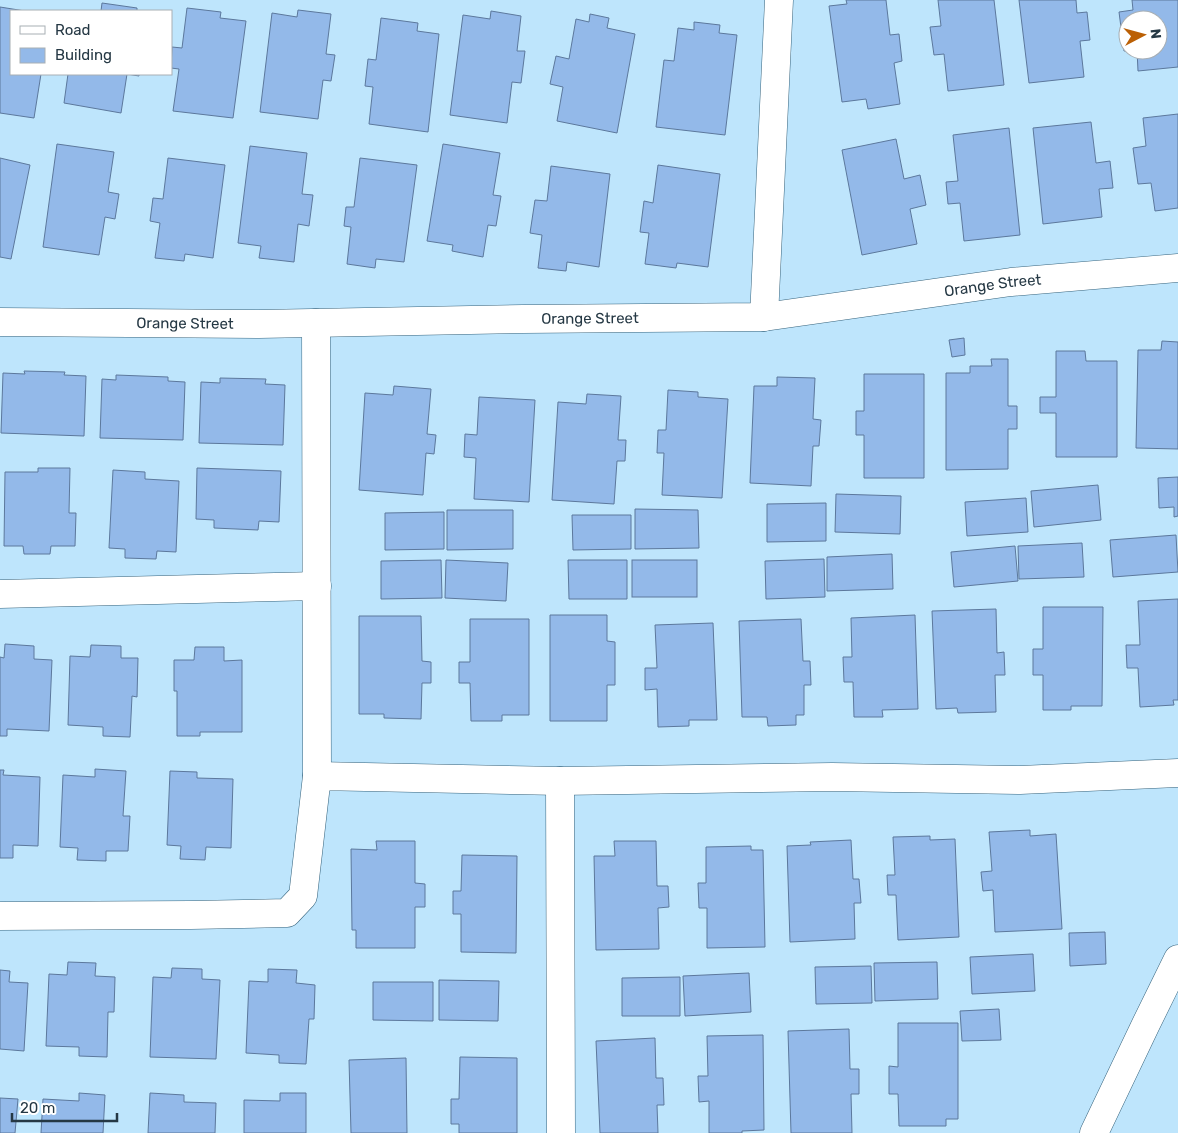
<svg xmlns="http://www.w3.org/2000/svg" width="1178" height="1133" viewBox="0 0 1178 1133" font-family="Rubik,sans-serif">
  <style>
    .building { fill: #93b9e9; stroke: #5c789c; fill-rule: evenodd }
    .lines { fill: none; stroke-linecap: round; stroke-linejoin: round }
    .minor-casing { stroke: #37647d; stroke-width: 29 }
    .tertiary-casing { stroke: #37647d; stroke-width: 29 }
    .minor { stroke: #fff; stroke-width: 28 }
    .tertiary { stroke: #fff; stroke-width: 28 }
    .labels { text-anchor: middle; dominant-baseline: central; stroke-width: 4; stroke-linejoin: round; paint-order: stroke }
    .street-label { font-size: 15px; fill: #253844; stroke: #fff }
  </style>
  <rect width="100%" height="100%" fill="#bee5fc"/>
  <g class="building">
    <polygon points="846,0 886,0 890,35 899,34 902,61 894,63 900,104 868,109 866,99 842,102 829,6 847,4"/>
    <polygon points="938,0 994,0 1004,85 948,91 944,54 934,55 930,27 941,26"/>
    <polygon points="1019,0 1076,0 1077,13 1087,12 1090,40 1080,41 1084,77 1029,83"/>
    <path d="M 1132,0 L 1178,0 L 1178,67 L 1138,71 L 1137,50 L 1124,51 L 1119,12 L 1133,10 ZM 1128,20 L 1158,20 L 1158,50 L 1128,50 Z"/>
    <polygon points="102,3 137,8 137,11 101,11"/>
    <polygon points="0,7 25,11 11,11 11,74 41,74 34,118 0,113"/>
    <polygon points="187,8 221,12 220,18 246,21 233,118 173,111 179,69 171,68 172,47 182,48"/>
    <polygon points="298,10 331,14 326,54 335,55 331,81 323,80 318,119 260,112 272,13 297,17"/>
    <polygon points="491,11 521,16 517,51 525,51 521,83 512,82 507,123 450,115 463,15 490,19"/>
    <polygon points="590,14 609,18 607,28 635,34 617,133 557,121 563,87 550,84 556,56 569,59 576,19 589,22"/>
    <polygon points="381,18 418,23 417,31 439,34 428,132 369,124 373,87 365,86 368,59 376,60"/>
    <polygon points="694,22 720,25 719,33 737,35 725,135 656,127 664,60 674,61 678,28 694,30"/>
    <polygon points="68,74 139,74 139,76 127,74 121,113 64,103"/>
    <polygon points="1178,114 1178,208 1155,211 1151,183 1138,184 1133,148 1146,146 1143,118"/>
    <polygon points="1091,122 1096,163 1110,161 1113,188 1099,189 1102,217 1043,224 1033,128"/>
    <polygon points="1009,128 1020,235 964,241 960,203 948,204 946,182 958,181 953,135"/>
    <polygon points="896,139 904,179 920,175 926,205 910,209 917,244 862,255 842,150"/>
    <polygon points="57,144 114,152 108,192 119,194 115,219 105,217 99,255 43,247"/>
    <polygon points="443,144 500,153 493,195 501,196 496,226 488,225 483,257 452,251 453,245 427,241"/>
    <polygon points="250,146 307,153 302,194 313,195 309,226 298,224 294,262 259,258 261,246 238,243"/>
    <polygon points="0,158 30,165 11,259 0,257"/>
    <polygon points="168,158 225,165 213,258 185,254 184,261 155,258 160,223 150,221 153,198 163,199"/>
    <polygon points="360,158 417,165 404,262 376,259 375,268 347,264 351,227 344,226 346,207 354,207"/>
    <polygon points="658,165 720,174 708,267 677,263 676,268 645,264 649,233 640,232 644,201 653,203"/>
    <polygon points="551,166 610,174 599,267 567,262 566,271 538,268 542,235 530,233 535,200 547,201"/>
    <polygon points="964,338 965,355 952,357 949,340"/>
    <polygon points="1162,341 1178,342 1178,449 1136,448 1138,350 1161,350"/>
    <polygon points="1056,351 1085,351 1086,361 1117,361 1117,457 1056,457 1056,413 1040,413 1040,397 1056,397"/>
    <polygon points="991,359 1008,359 1008,406 1017,406 1017,429 1008,429 1008,469 946,470 946,373 970,373 970,366 992,366"/>
    <polygon points="24,371 65,372 64,375 86,376 84,436 1,433 3,373 25,374"/>
    <polygon points="864,374 924,374 924,478 864,478 864,435 856,435 856,411 864,411"/>
    <polygon points="116,375 168,377 168,381 185,382 183,440 100,438 102,379 116,380"/>
    <polygon points="777,377 815,378 813,419 821,420 819,446 813,446 811,486 750,483 754,386 777,386"/>
    <polygon points="220,378 266,379 265,384 285,385 283,445 199,443 201,382 220,383"/>
    <polygon points="394,386 431,389 427,434 436,435 434,454 426,453 423,495 359,490 365,393 393,395"/>
    <polygon points="668,390 698,392 698,397 728,399 722,498 662,495 664,453 657,453 658,430 666,430"/>
    <polygon points="587,394 621,396 618,440 626,440 625,461 617,461 614,504 552,500 558,402 586,404"/>
    <polygon points="479,397 535,400 529,502 474,499 476,458 464,457 465,434 477,435"/>
    <polygon points="38,468 70,468 69,513 76,513 75,546 51,546 50,554 24,554 23,546 4,546 5,472 38,472"/>
    <polygon points="197,468 281,471 279,522 259,521 258,530 214,528 214,520 196,519"/>
    <polygon points="113,470 145,472 145,479 179,481 176,552 157,551 156,559 125,558 125,549 109,548"/>
    <polygon points="1178,477 1178,516 1174,517 1174,507 1159,508 1158,478"/>
    <polygon points="1098,485 1101,520 1034,527 1031,491"/>
    <polygon points="836,494 901,496 900,534 835,532"/>
    <polygon points="1026,498 1028,532 967,536 965,502"/>
    <polygon points="826,503 826,541 767,542 767,504"/>
    <polygon points="635,509 698,510 699,548 635,549"/>
    <polygon points="447,510 513,510 513,549 447,550"/>
    <polygon points="444,512 444,549 385,550 385,513"/>
    <polygon points="572,515 631,515 631,549 573,550"/>
    <polygon points="1176,535 1178,572 1113,577 1110,540"/>
    <polygon points="1082,543 1084,577 1019,579 1018,546"/>
    <polygon points="1015,546 1018,581 954,587 951,552"/>
    <polygon points="892,554 893,589 827,591 827,557"/>
    <polygon points="824,559 825,597 766,599 765,561"/>
    <polygon points="441,560 442,598 381,599 381,561"/>
    <polygon points="446,560 508,563 506,601 445,598"/>
    <polygon points="568,560 627,560 627,599 569,599"/>
    <rect x="632" y="560" width="65" height="37"/>
    <polygon points="1178,599 1178,700 1173,700 1174,705 1140,707 1138,668 1127,668 1126,645 1140,645 1138,601"/>
    <polygon points="1043,607 1103,607 1102,706 1071,706 1071,710 1043,710 1043,675 1033,675 1033,649 1043,649"/>
    <polygon points="996,609 997,653 1004,652 1005,675 995,675 996,712 958,713 957,708 936,709 932,611"/>
    <polygon points="550,615 607,615 607,641 615,642 615,685 607,685 607,721 550,721"/>
    <polygon points="915,615 918,709 882,710 883,717 854,717 853,682 844,682 843,657 852,657 851,618"/>
    <polygon points="359,616 421,616 422,661 431,662 431,683 422,683 421,719 384,718 384,714 359,714"/>
    <polygon points="470,619 529,619 529,715 502,715 502,721 471,721 470,683 459,683 459,662 470,662"/>
    <polygon points="801,619 803,661 810,661 811,685 804,685 804,715 796,715 796,725 768,726 767,717 742,717 739,621"/>
    <polygon points="713,623 717,720 689,720 689,726 658,727 657,689 645,690 645,668 657,668 655,625"/>
    <polygon points="5,644 34,646 34,659 52,660 49,731 7,729 7,736 0,736 0,657 4,658"/>
    <polygon points="91,645 121,646 121,658 138,658 137,697 132,696 130,737 103,736 103,727 68,725 70,656 90,657"/>
    <polygon points="195,647 224,647 224,661 242,660 242,732 200,732 200,736 177,736 177,691 174,691 174,660 194,660"/>
    <polygon points="95,769 126,771 123,816 130,816 128,851 106,851 106,861 77,860 78,848 60,847 63,775 95,777"/>
    <polygon points="0,770 4,770 3,775 40,777 38,846 13,845 13,858 0,858"/>
    <polygon points="170,771 197,772 197,778 233,779 231,848 206,847 205,860 180,859 181,846 167,845"/>
    <polygon points="1030,830 1030,836 1056,834 1062,929 995,932 993,890 983,891 981,872 992,871 989,832"/>
    <polygon points="930,836 930,840 955,839 959,937 898,940 896,895 888,895 887,875 895,875 893,837"/>
    <polygon points="851,840 853,879 859,879 861,903 854,903 855,939 790,942 787,846 811,845 810,842"/>
    <polygon points="376,841 415,841 415,883 425,884 425,907 415,907 415,948 356,948 356,930 352,930 351,849 377,850"/>
    <polygon points="614,841 656,841 657,886 668,886 669,907 658,908 659,949 596,950 594,856 615,856"/>
    <polygon points="751,846 751,850 763,850 765,947 707,948 707,908 699,908 698,883 706,883 706,847"/>
    <polygon points="462,855 517,856 516,953 461,952 461,914 453,914 453,891 461,891"/>
    <polygon points="1105,932 1106,964 1070,966 1069,933"/>
    <polygon points="1033,954 1035,991 972,994 970,957"/>
    <polygon points="68,962 96,963 95,976 115,977 114,1012 108,1012 107,1057 79,1056 79,1047 46,1046 49,974 67,975"/>
    <polygon points="937,962 938,999 875,1001 874,963"/>
    <polygon points="871,966 872,1003 816,1004 815,967"/>
    <polygon points="172,968 202,969 202,979 220,980 216,1059 150,1057 153,977 171,978"/>
    <polygon points="268,969 297,970 296,983 315,985 314,1019 309,1019 306,1064 279,1063 279,1055 246,1053 249,981 268,982"/>
    <polygon points="0,970 10,971 9,982 28,983 24,1051 0,1049"/>
    <polygon points="749,973 751,1012 685,1016 683,976"/>
    <polygon points="680,977 680,1016 622,1016 622,978"/>
    <polygon points="439,980 499,981 498,1021 439,1020"/>
    <polygon points="373,982 433,982 433,1021 373,1020"/>
    <polygon points="999,1009 1001,1040 962,1041 960,1011"/>
    <polygon points="898,1023 958,1023 958,1119 946,1119 946,1126 899,1126 898,1094 889,1094 889,1066 898,1067"/>
    <polygon points="849,1029 850,1069 859,1069 859,1094 851,1094 852,1133 791,1133 788,1031"/>
    <polygon points="763,1035 764,1130 742,1131 742,1133 709,1133 709,1101 699,1102 698,1076 708,1076 707,1036"/>
    <polygon points="655,1038 656,1078 663,1078 664,1105 657,1105 658,1133 600,1133 596,1041"/>
    <polygon points="460,1057 517,1058 517,1133 459,1133 459,1124 451,1124 451,1099 459,1099"/>
    <polygon points="406,1058 407,1133 351,1133 349,1060"/>
    <polygon points="79,1093 105,1095 103,1133 41,1133 43,1099 79,1101"/>
    <polygon points="150,1093 184,1095 184,1102 216,1103 215,1133 148,1133"/>
    <polygon points="280,1093 306,1093 306,1133 244,1133 244,1100 280,1101"/>
    <polygon points="0,1098 18,1099 15,1133 0,1133"/>
  </g>
  <g class="lines">
    <g class="minor-casing">
      <g id="minor">
        <polyline points="764,317 779,0"/>
        <path id="s1" d="M 0,322 L 259,324 L 523,319 L 764,317 L 1011,282 L 1178,268"/>
        <polyline points="316,323 317,776"/>
        <polyline points="0,594 317,586"/>
        <polyline points="560,781 561,1133"/>
        <polyline points="0,916 191,915 287,913 303,896 317,776 560,781 832,777 1020,780 1178,773"/>
      </g>
    </g>
    <g class="tertiary-casing">
      <polyline id="tertiary" points="1094,1133 1146,1024 1178,959"/>
    </g>
    <use href="#minor" class="minor"/>
    <use href="#tertiary" class="tertiary"/>
  </g>
  <g class="labels">
    <g class="street-label">
      <text stroke="none"><textPath href="#s1" startOffset="995">Orange Street</textPath></text>
      <text stroke="none"><textPath href="#s1" startOffset="590">Orange Street</textPath></text>
      <text stroke="none"><textPath href="#s1" startOffset="185">Orange Street</textPath></text>
    </g>
  </g>
  <rect x="10" y="10" width="162" height="65" fill="#ffffff" stroke="#a8afb4"/>
  <rect x="20" y="26" width="25" height="8" fill="#ffffff" stroke="#a8afb4"/>
  <text x="55" y="35" font-size="15" fill="#253844">Road</text>
  <rect x="20" y="48" width="25" height="15" fill="#93b9e9" stroke="#a8afb4"/>
  <text x="55" y="60" font-size="15" fill="#253844">Building</text>
  <g transform="translate(1143 35) rotate(84)"><circle r="24" fill="#ffffff" stroke="#a8afb4"/>
  <path d="M0-4L9 19L0 12L-9 19Z" fill="#bb6005"/>
  <text y="-8" font-size="14" font-weight="bold" text-anchor="middle" fill="#253844">N</text>
  </g>
  <path d="M12 1113v8h105v-8" fill="none" stroke="#253844" stroke-width="2.5"/>
  <text x="20" y="1113" font-size="15" fill="#253844" stroke="#ffffff" stroke-width="4" paint-order="stroke">20 m</text>
</svg>
